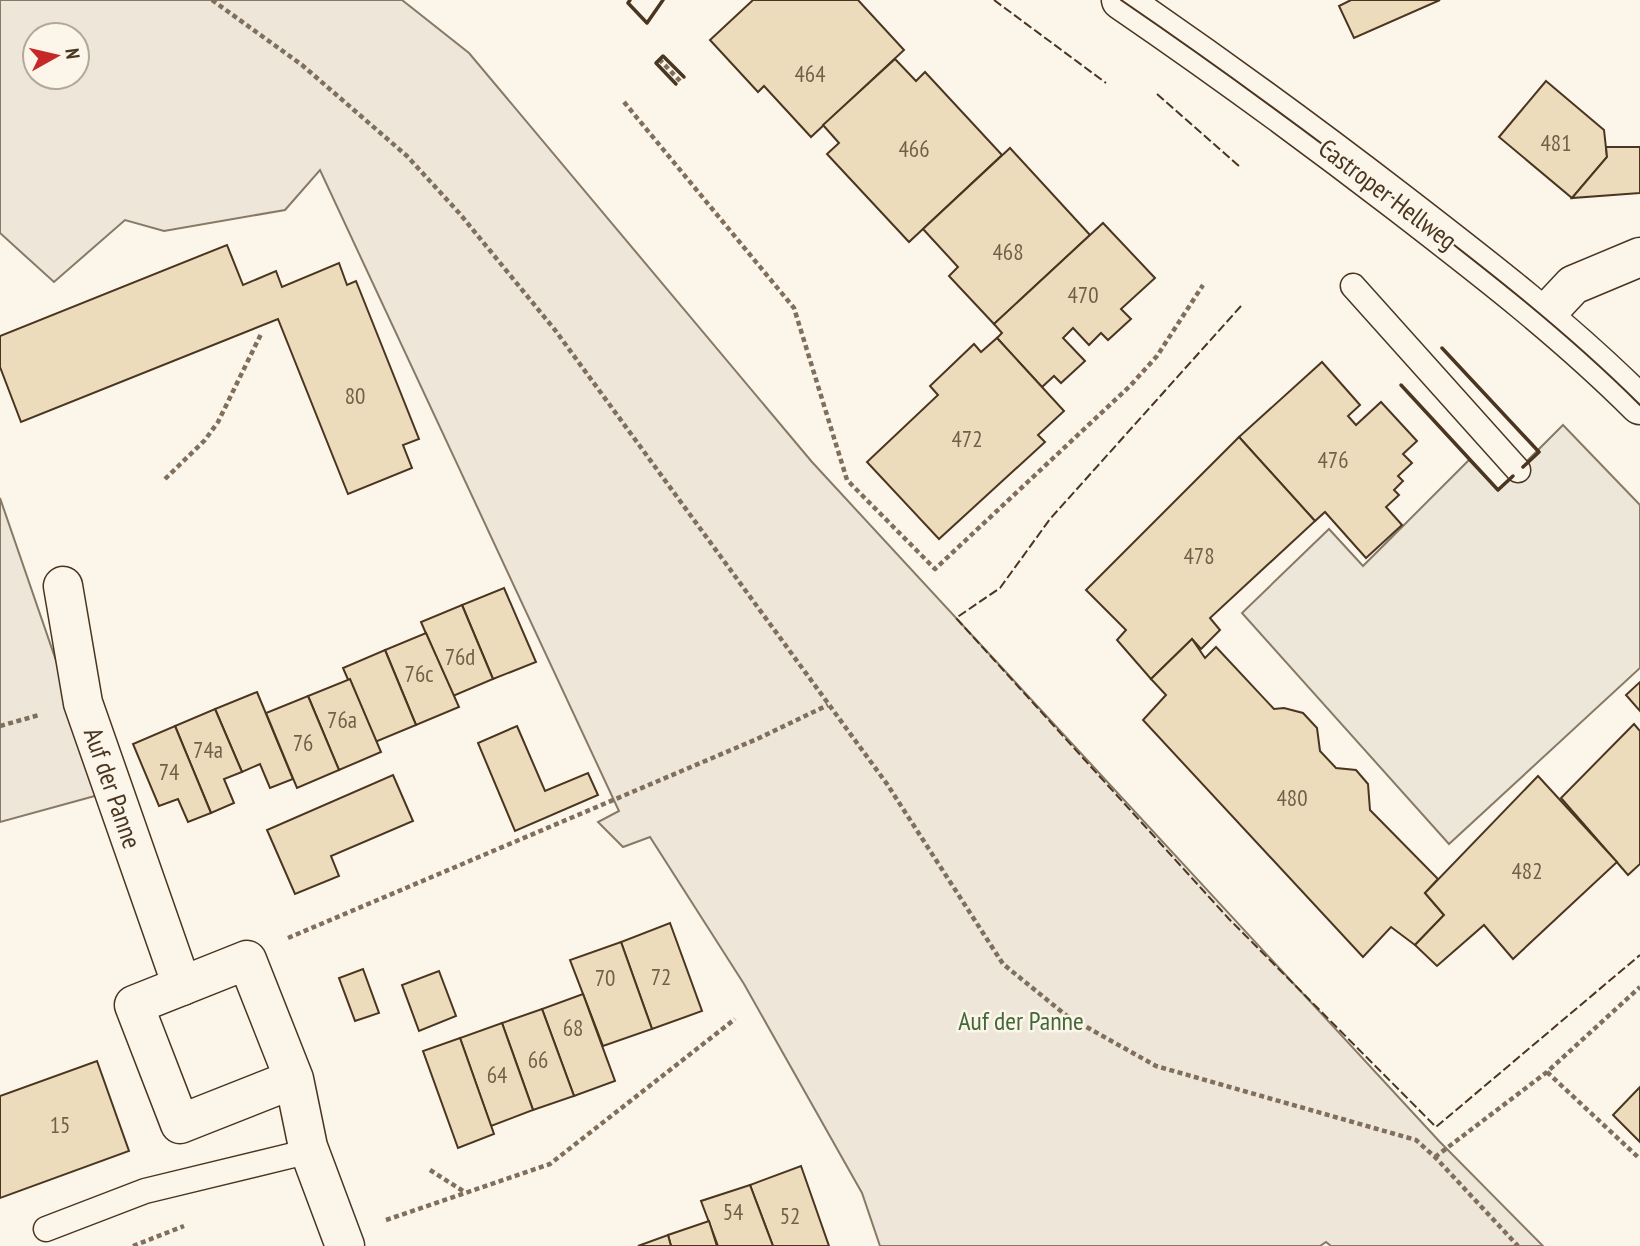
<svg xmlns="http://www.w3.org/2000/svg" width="1640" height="1246" viewBox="0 0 1640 1246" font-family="'PT Sans Narrow',sans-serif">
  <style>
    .green { fill: #ede6d9; stroke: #887966; stroke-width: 2; fill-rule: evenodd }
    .parking { fill: #ede7d9; stroke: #887966; stroke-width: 2 }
    .building { fill: #ecdcbc; stroke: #4a3520; stroke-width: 2 }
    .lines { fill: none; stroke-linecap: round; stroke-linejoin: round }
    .lane-casing { stroke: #4a3520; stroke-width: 27 }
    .street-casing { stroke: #4a3520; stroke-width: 41 }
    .secondary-casing { stroke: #4a3520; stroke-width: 41 }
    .path { stroke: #7f6f5c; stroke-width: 4.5; stroke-dasharray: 5 3.5; stroke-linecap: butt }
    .lane { stroke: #fbf6e9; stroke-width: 24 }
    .street { stroke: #fbf6e9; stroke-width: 38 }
    .secondary { stroke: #fbf6e9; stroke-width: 38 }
    .tram { stroke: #4a3520; stroke-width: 2 }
    .fence { stroke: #4a3520; stroke-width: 2; stroke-dasharray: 9 3.5; stroke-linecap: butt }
    .wall { stroke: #4a3520; stroke-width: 3.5 }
    .labels { text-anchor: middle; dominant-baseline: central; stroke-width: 5; stroke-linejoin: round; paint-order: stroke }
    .number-label { font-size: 23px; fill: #725f47 }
    .street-label { font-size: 26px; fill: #4a3520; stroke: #fbf6e9 }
    .park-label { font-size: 26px; fill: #436837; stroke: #fbf6e9 }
  </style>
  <rect width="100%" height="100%" fill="#fbf6e9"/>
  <g class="green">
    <path d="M 0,0 L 402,0 L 469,53 L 812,462 L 1439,1141 L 1543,1246 L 1331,1246 L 1326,1242 L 1320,1246 L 880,1246 L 862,1193 L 744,984 L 650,837 L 623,847 L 598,822 L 619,811 L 320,170 L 285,210 L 164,231 L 125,220 L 54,282 L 0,233 ZM 35,35 L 77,35 L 77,77 L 35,77 Z"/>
    <polygon points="0,498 102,794 0,822"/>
  </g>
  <polygon class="parking" points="1563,425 1640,505 1640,668 1449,844 1242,613 1329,529 1363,566 1469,460 1498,490"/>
  <g class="building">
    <polygon points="753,0 858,0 904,50 811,137 764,86 758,92 710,40"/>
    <polygon points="1351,0 1440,0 1354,38 1339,6"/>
    <polygon points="895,59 916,81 925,72 1002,155 909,242 827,154 839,143 823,125"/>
    <polygon points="1546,81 1604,130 1607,157 1572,198 1499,137"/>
    <polygon points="1606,147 1640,147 1640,193 1572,198 1607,157"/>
    <polygon points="1010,148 1090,235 994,324 949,276 958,267 923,229"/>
    <polygon points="1103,223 1155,278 1121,309 1131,319 1108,340 1101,333 1089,345 1073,328 1063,338 1085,361 1061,383 1054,376 1042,387 997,338 1002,333 994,324"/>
    <polygon points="227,245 243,285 276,271 282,287 339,263 347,285 356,281 419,439 403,445 412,468 348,494 278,319 21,422 0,367 0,336"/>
    <polygon points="997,338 1064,411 1038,435 1045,442 939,539 867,462 938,395 930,386 974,344 981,352"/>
    <polygon points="1322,362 1360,405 1348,416 1356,425 1381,402 1417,441 1403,454 1412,463 1398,476 1403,481 1394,490 1399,495 1386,507 1402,525 1366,558 1325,512 1315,521 1239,437"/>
    <polygon points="1239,437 1315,521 1210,618 1220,630 1201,649 1192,639 1151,679 1117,640 1126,630 1086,590"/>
    <polygon points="504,588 536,662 493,679 462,605"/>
    <polygon points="462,605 493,679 453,696 421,622"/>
    <polygon points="426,633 459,707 416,725 385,650"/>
    <polygon points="1192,639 1205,658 1216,647 1274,709 1284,708 1303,713 1317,728 1320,751 1336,768 1356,770 1368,784 1370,810 1438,879 1425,893 1444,915 1415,945 1391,927 1363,957 1143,720 1166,695 1151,679"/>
    <polygon points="385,650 416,725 375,742 343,668"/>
    <polygon points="350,679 381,752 339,770 308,696"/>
    <polygon points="1640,682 1640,711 1626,695"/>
    <polygon points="257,692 293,779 270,788 260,764 242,772 215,709"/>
    <polygon points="308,696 339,770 297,788 266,713"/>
    <polygon points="215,709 242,772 224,779 234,803 211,813 175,726"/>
    <polygon points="1634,724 1640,731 1640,864 1628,875 1561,798"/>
    <polygon points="175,726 211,813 188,822 178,799 159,806 133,744"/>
    <polygon points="517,726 545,791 588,773 598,795 515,831 478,743"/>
    <polygon points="393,775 413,821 331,856 339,876 295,894 267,830"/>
    <polygon points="1538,776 1617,862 1513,959 1484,925 1437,966 1415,945 1444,915 1425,893"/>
    <polygon points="670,923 702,1011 652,1029 621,942"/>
    <polygon points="621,942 652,1029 603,1046 570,960"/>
    <polygon points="363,969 379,1013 355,1021 339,978"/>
    <polygon points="439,971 456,1016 419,1031 402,985"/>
    <polygon points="583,994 615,1081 574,1096 542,1009"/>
    <polygon points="542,1009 574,1096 533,1110 502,1023"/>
    <polygon points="502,1023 533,1110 491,1126 460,1038"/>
    <polygon points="460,1038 494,1134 458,1148 423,1051"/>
    <polygon points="97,1061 129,1151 0,1198 0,1096"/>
    <polygon points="1640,1087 1640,1142 1613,1115"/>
    <polygon points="801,1166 829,1246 773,1246 750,1185"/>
    <polygon points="750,1185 773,1246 718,1246 701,1201"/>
    <polygon points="709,1221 717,1246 671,1246 668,1235"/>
    <polygon points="668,1235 671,1246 638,1246"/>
  </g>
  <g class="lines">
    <g class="lane-casing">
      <g id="lane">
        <polyline points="1353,286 1518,470"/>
        <polyline points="46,1229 145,1191 310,1151"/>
      </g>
    </g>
    <g class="street-casing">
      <g id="street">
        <polyline points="1544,316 1573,285 1640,257"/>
        <polyline points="63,586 83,703 182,986"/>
        <polyline points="294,1079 180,1124 134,1005 247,960 294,1079 308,1147 345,1246"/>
      </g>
    </g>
    <g class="secondary-casing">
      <path id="secondary" d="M 1121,0 C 1216,65 1309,133 1400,203 C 1483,267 1566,331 1640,405"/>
    </g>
    <g class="path">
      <polyline points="212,0 302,65 407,156 460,214 555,330 887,784 1003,964 1067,1016 1156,1066 1416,1140 1435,1157 1518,1246"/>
      <polyline points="659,59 680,81"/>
      <polyline points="624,102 794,308 847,480 935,569 1130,386 1157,356 1203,285"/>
      <polyline points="165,479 205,440 218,422 262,332"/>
      <polyline points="0,726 39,715"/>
      <polyline points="288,938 757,739 828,705"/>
      <polyline points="1547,1072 1640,1159"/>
      <polyline points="1435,1157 1547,1072 1640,987"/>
      <polyline points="430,1170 463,1191"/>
      <polyline points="386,1220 550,1164 735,1019"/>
      <polyline points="133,1246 184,1226"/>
    </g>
    <use href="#lane" class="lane"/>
    <use href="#street" class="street"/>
    <use href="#secondary" class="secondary"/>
    <path class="tram" d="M 1121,0 C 1216,65 1309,133 1400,203 C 1483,267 1566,331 1640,405"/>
    <g class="fence">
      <polyline points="630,0 628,3 647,23 663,0"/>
      <polyline points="994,0 1106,83"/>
      <polyline points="676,84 656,63 663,56 684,77"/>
      <polyline points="1157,94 1239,166"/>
      <polyline points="1241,306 1050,519 1000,588 956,618 1229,919 1436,1127 1640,955"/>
    </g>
    <g class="wall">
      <polyline points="630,0 628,3 647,23 663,0"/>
      <polyline points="676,84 656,63 663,56 684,77"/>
      <polyline points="1442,348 1539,452 1523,467"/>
      <polyline points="1401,385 1498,490 1513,476"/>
    </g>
  </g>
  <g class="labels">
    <g class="number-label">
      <text x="810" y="73">464</text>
      <text x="1556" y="142">481</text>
      <text x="914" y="148">466</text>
      <text x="1008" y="251">468</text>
      <text x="1083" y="294">470</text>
      <text x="355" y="395">80</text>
      <text x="967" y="438">472</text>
      <text x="1333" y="459">476</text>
      <text x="1199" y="555">478</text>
      <text x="460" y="656">76d</text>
      <text x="419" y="673">76c</text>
      <text x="342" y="719">76a</text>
      <text x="303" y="742">76</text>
      <text x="208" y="749">74a</text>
      <text x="169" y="771">74</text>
      <text x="1292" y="797">480</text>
      <text x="1527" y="870">482</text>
      <text x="661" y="976">72</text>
      <text x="605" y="977">70</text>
      <text x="573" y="1027">68</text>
      <text x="538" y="1059">66</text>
      <text x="497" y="1074">64</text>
      <text x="60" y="1124">15</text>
      <text x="733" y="1211">54</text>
      <text x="790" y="1215">52</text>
    </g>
    <g class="street-label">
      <text transform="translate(1388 194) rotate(37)">Castroper Hellweg</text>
      <text transform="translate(113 788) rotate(71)">Auf der Panne</text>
    </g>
    <g class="park-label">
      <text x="1021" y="1020">Auf der Panne</text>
    </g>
  </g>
  <g transform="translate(56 56) rotate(82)"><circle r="33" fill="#fbf6e9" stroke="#b4a999" stroke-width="2"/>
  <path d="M0-5L12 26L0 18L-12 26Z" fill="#c62828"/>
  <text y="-10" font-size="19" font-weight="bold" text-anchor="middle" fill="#4a3520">N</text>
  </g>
</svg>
